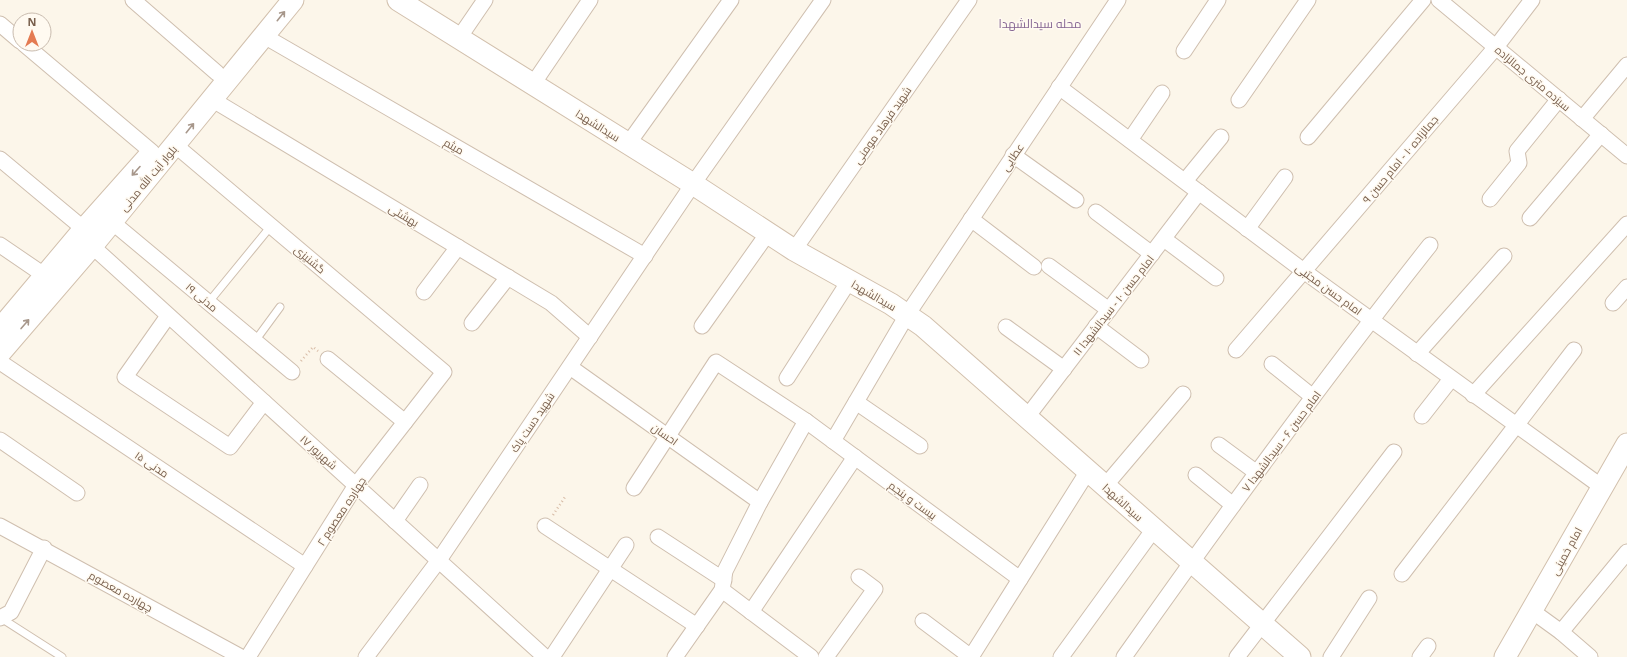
<svg xmlns="http://www.w3.org/2000/svg" width="1627" height="657" viewBox="0 0 1627 657" font-family="'Noto Sans',Cairo,sans-serif">
  <style>
    .lines { fill: none; stroke-linecap: round; stroke-linejoin: round }
    .lane-casing { stroke: #cfbfaf; stroke-width: 9 }
    .street-casing { stroke: #cfbfaf; stroke-width: 17 }
    .secondary-casing { stroke: #d2c0ad; stroke-width: 23 }
    .path { stroke: #d7bba5; stroke-width: 2.5; stroke-dasharray: 1 3; stroke-linecap: butt }
    .lane { stroke: #fff; stroke-width: 7 }
    .street { stroke: #fff; stroke-width: 15 }
    .secondary { stroke: #fff; stroke-width: 21 }
    .oneway { stroke: #a7978b }
    .labels { text-anchor: middle; dominant-baseline: central; stroke-width: 3; stroke-linejoin: round; paint-order: stroke }
    .street-label { font-size: 11px; fill: #785f4d; stroke: #fffaf1 }
    .neighbourhood-label { font-size: 12px; fill: #866693; stroke: #fffaf1 }
  </style>
  <rect width="100%" height="100%" fill="#fcf6ea"/>
  <g class="lines">
    <g class="lane-casing">
      <g id="lane">
        <polyline points="208,303 271,226"/>
        <polyline points="255,341 280,307"/>
        <polyline points="1,618 62,657"/>
      </g>
    </g>
    <g class="street-casing">
      <g id="street">
        <polyline points="133,0 217,73"/>
        <polyline points="1439,0 1627,156"/>
        <polyline points="0,24 20,41"/>
        <polyline points="264,36 645,256"/>
        <polyline points="459,38 485,0"/>
        <polyline points="24,44 152,152"/>
        <polyline points="1184,51 1218,0"/>
        <polyline points="533,84 590,0"/>
        <polyline points="1059,87 1305,272 1602,487"/>
        <polyline points="213,100 551,303 590,337"/>
        <polyline points="1239,100 1308,0"/>
        <polyline points="1582,119 1627,65"/>
        <polyline points="1308,137 1423,0"/>
        <polyline points="1130,140 1162,93"/>
        <polyline points="628,144 731,0"/>
        <polyline points="175,145 444,372 356,485 248,657"/>
        <polyline points="1013,155 1076,200"/>
        <polyline points="0,159 84,229"/>
        <polyline points="1185,181 1221,137"/>
        <polyline points="1490,199 1519,163 1517,151 1559,99"/>
        <polyline points="1096,212 1152,254"/>
        <polyline points="1530,218 1601,134"/>
        <polyline points="971,219 1034,267"/>
        <polyline points="112,222 292,372"/>
        <polyline points="1247,229 1285,177"/>
        <polyline points="1164,239 1216,278"/>
        <polyline points="0,245 44,275"/>
        <polyline points="92,246 545,657"/>
        <polyline points="794,250 969,0"/>
        <polyline points="1049,266 1109,310"/>
        <polyline points="424,292 458,247"/>
        <polyline points="1613,303 1627,287"/>
        <polyline points="168,316 125,377 230,447 264,402"/>
        <polyline points="472,323 508,277"/>
        <polyline points="702,326 768,233"/>
        <polyline points="1096,326 1141,360"/>
        <polyline points="1006,327 1064,369"/>
        <polyline points="1236,350 1496,47 1532,0"/>
        <polyline points="1417,354 1504,256"/>
        <polyline points="328,359 405,422"/>
        <polyline points="0,362 305,566"/>
        <polyline points="1272,364 1313,397"/>
        <polyline points="570,367 760,502"/>
        <polyline points="787,378 849,281"/>
        <polyline points="1473,395 1627,224"/>
        <polyline points="856,402 920,446"/>
        <polyline points="1422,416 1451,379"/>
        <polyline points="1027,417 1199,192"/>
        <polyline points="0,440 77,493"/>
        <polyline points="833,441 907,315 1118,0"/>
        <polyline points="1219,445 1257,473"/>
        <polyline points="1196,475 1233,505"/>
        <polyline points="1105,486 1183,394"/>
        <polyline points="634,488 716,362 806,421 1020,579"/>
        <polyline points="395,521 420,485"/>
        <polyline points="0,526 241,657"/>
        <polyline points="545,526 697,626"/>
        <polyline points="658,537 724,580"/>
        <polyline points="1402,574 1574,350"/>
        <polyline points="722,590 811,657"/>
        <polyline points="1532,611 1561,632 1627,552"/>
        <polyline points="751,612 855,457"/>
        <polyline points="0,618 11,612 44,548"/>
        <polyline points="923,621 971,657 1088,471"/>
        <polyline points="1561,632 1590,657"/>
        <polyline points="366,657 439,560 693,184 823,0"/>
        <polyline points="552,657 626,545"/>
        <polyline points="675,657 722,590 725,571 760,502 806,421"/>
        <polyline points="826,657 875,589 859,577"/>
        <polyline points="1061,657 1154,529"/>
        <path d="M 1124,657 C 1223,517 1324,379 1430,245"/>
        <polyline points="1237,657 1394,452"/>
        <polyline points="1331,657 1369,598"/>
        <polyline points="1420,657 1428,646"/>
      </g>
    </g>
    <g class="secondary-casing">
      <g id="secondary">
        <polyline points="398,0 693,184 794,250 891,304 923,326 1300,657"/>
        <polyline points="0,329 84,229 149,156"/>
        <polyline points="0,353 92,246 293,0"/>
        <polyline points="1505,657 1627,444"/>
      </g>
    </g>
    <g class="path">
      <polyline points="301,361 313,347 318,351"/>
      <polyline points="553,515 565,497"/>
    </g>
    <use href="#lane" class="lane"/>
    <use href="#street" class="street"/>
    <use href="#secondary" class="secondary"/>
  </g>
  <defs><path id="oneway-shaft" d="M-6 0H5M1.5-3L5.5 0L1.5 3" fill="none" stroke-width="1.6" stroke-linecap="round" stroke-linejoin="round"/></defs>
  <g class="oneway">
    <use href="#oneway-shaft" transform="translate(281 16) rotate(-51)"/>
    <use href="#oneway-shaft" transform="translate(190 128) rotate(-51)"/>
    <use href="#oneway-shaft" transform="translate(136 171) rotate(132)"/>
    <use href="#oneway-shaft" transform="translate(25 324) rotate(-49)"/>
  </g>
  <g class="labels">
    <g class="street-label">
      <text transform="translate(1533 78) rotate(40)">سیزده متری جمالزاده</text>
      <text transform="translate(598 125) rotate(32)">سیدالشهدا</text>
      <text transform="translate(882 125) rotate(-55)">شهید فرهاد مومنی</text>
      <text transform="translate(454 146) rotate(30)">میثم</text>
      <text transform="translate(1012 157) rotate(-56)">عطایی</text>
      <text transform="translate(1400 159) rotate(-50)">جمالزاده ۱۰ - امام حسن ۹</text>
      <text transform="translate(148 178) rotate(-50)">بلوار آیت الله مدنی</text>
      <text transform="translate(404 215) rotate(31)">بهشتی</text>
      <text transform="translate(310 259) rotate(40)">گشنیزی</text>
      <text transform="translate(1329 289) rotate(36)">امام حسن مجتبی</text>
      <text transform="translate(874 295) rotate(30)">سیدالشهدا</text>
      <text transform="translate(202 297) rotate(40)">مدنی ۱۹</text>
      <text transform="translate(1113 305) rotate(-52)">امام حسن ۱۰ - سیدالشهدا ۱۱</text>
      <text transform="translate(532 422) rotate(-56)">شهید دست پاک</text>
      <text transform="translate(665 434) rotate(35)">احسان</text>
      <text transform="translate(1281 441) rotate(-53)">امام حسن ۶ - سیدالشهدا ۷</text>
      <text transform="translate(319 452) rotate(42)">۱۷ شهریور</text>
      <text transform="translate(152 464) rotate(34)">مدنی ۱۵</text>
      <text transform="translate(913 500) rotate(36)">بیست و پنجم</text>
      <text transform="translate(1123 502) rotate(42)">سیدالشهدا</text>
      <text transform="translate(341 511) rotate(-57)">چهارده معصوم ۲</text>
      <text transform="translate(1566 551) rotate(-61)">امام خمینی</text>
      <text transform="translate(121 591) rotate(29)">چهارده معصوم</text>
    </g>
    <g class="neighbourhood-label">
      <text x="1040" y="23">محله سیدالشهدا</text>
    </g>
  </g>
  <g transform="translate(32 32)"><circle r="19" fill="#fffaf1" stroke="#c9bcaf"/>
  <path d="M0-3L7 15L0 10L-7 15Z" fill="#e47b52"/>
  <text y="-6" font-size="11" font-weight="bold" text-anchor="middle" fill="#785f4d">N</text>
  </g>
</svg>
